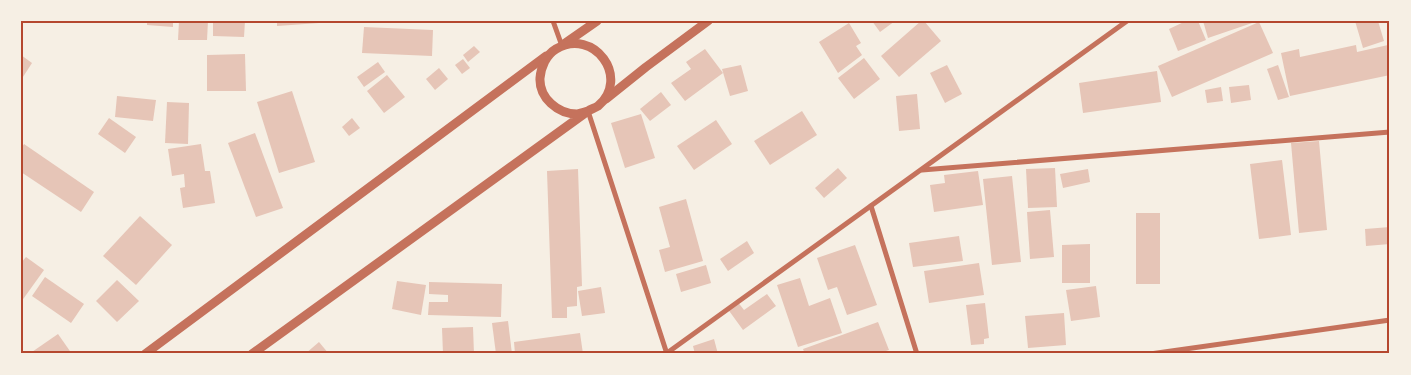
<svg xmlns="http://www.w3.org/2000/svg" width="1411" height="375" viewBox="0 0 1411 375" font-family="Cabin,sans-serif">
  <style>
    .building { fill: #e6c5b7 }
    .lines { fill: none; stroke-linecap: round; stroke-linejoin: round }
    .minor { stroke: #c5725c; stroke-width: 5 }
    .tertiary { stroke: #c5725c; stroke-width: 9 }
    .neatline { fill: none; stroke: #b5482f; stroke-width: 2 }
  </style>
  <rect width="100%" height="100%" fill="#f6efe4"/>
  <g class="building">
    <polygon points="147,21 173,21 173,27 147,25"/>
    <polygon points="179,21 208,21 207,40 178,40"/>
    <polygon points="213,21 245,21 244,37 213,36"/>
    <polygon points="277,21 319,21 319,23 277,26"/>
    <polygon points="872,21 895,21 880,32"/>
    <polygon points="921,21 924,21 941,41 899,77 881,56"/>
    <polygon points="1186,21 1198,21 1206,40 1178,51 1169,29"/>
    <polygon points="1203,21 1255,21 1255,22 1208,38"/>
    <polygon points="1355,21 1378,21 1384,41 1363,48"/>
    <polygon points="1259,22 1273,53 1172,97 1158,66"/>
    <polygon points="849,23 861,43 856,46 862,55 838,73 819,42"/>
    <polygon points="364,27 433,30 432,56 362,53"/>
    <polygon points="1356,45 1357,52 1388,45 1390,54 1390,75 1290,96 1281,53 1299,49 1300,57"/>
    <polygon points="474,46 480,52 468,62 463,55"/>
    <polygon points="705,49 723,73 685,101 671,83 691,69 686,62"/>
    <polygon points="245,54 246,91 207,91 207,55"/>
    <polygon points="21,55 32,63 21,80"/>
    <polygon points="864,58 880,79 854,99 838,78"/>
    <polygon points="463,59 470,68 462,74 455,65"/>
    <polygon points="378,62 385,72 364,87 357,77"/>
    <polygon points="741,65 748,91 730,96 722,69"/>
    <polygon points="947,65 962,94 945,103 930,73"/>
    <polygon points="1278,65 1289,97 1278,100 1267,69"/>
    <polygon points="439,68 448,79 435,90 426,79"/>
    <polygon points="1157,71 1161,102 1083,113 1079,83"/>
    <polygon points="387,75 405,97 384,113 367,91"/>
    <polygon points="1249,85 1251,100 1231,103 1229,87"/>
    <polygon points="1221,87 1223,101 1207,103 1205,90"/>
    <polygon points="292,91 315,162 279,173 257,102"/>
    <polygon points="661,92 671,105 650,121 640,109"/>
    <polygon points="917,94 920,129 899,131 896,96"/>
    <polygon points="117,96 156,100 153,121 115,117"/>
    <polygon points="167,102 189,103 188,144 165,143"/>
    <polygon points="802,111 817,135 770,165 754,141"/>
    <polygon points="641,114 655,158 625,168 611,123"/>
    <polygon points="109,118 136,137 125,153 98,134"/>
    <polygon points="352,118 360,128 349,136 342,127"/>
    <polygon points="716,120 732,144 694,170 677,146"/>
    <polygon points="255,133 283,208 256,217 228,143"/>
    <polygon points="1319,141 1327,230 1299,233 1291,143"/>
    <polygon points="24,144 94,192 81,212 21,172 21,149"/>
    <polygon points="201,144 205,171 210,171 215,203 183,208 180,188 185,187 184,174 172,176 168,149"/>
    <polygon points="1282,160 1291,235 1259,239 1250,164"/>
    <polygon points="838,168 847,178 824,198 815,188"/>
    <polygon points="1055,168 1057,207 1028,208 1026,169"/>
    <polygon points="578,169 582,286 577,287 577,306 567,307 567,318 552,318 547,171"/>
    <polygon points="1088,169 1090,182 1063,188 1060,174"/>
    <polygon points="978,171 983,205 934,212 930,185 945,183 944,175"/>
    <polygon points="1012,176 1021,262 992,265 983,179"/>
    <polygon points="686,199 703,261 665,272 659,250 670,247 659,207"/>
    <polygon points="1050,210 1054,257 1030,259 1027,212"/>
    <rect x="1136" y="213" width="24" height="71"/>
    <polygon points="140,216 172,245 136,285 103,256"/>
    <polygon points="1390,227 1390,244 1366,246 1365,229"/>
    <polygon points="959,236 963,261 913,267 909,243"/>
    <polygon points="747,241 754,253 728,271 720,259"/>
    <polygon points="1090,244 1090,283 1062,283 1062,245"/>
    <polygon points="855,245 877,305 847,315 837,287 828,290 817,258"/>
    <polygon points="26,257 44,270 21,302 21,263"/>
    <polygon points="979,263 984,295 929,303 924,271"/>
    <polygon points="706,265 711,283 681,292 676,274"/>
    <polygon points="45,277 84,304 71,323 32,296"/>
    <polygon points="800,278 809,306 830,298 842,333 798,347 777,285"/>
    <polygon points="117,280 139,301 117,322 96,301"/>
    <polygon points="397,281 426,285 421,315 392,309"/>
    <polygon points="429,282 502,284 501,317 428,315 429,302 448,302 448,295 429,294"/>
    <polygon points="1096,286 1100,317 1071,321 1066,290"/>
    <polygon points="601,287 605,313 582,316 578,291"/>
    <polygon points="767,294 776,306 743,330 727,308 737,301 744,310"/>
    <polygon points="985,303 989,338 984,339 984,344 971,345 966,305"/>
    <polygon points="1064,313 1066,345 1028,348 1025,316"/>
    <polygon points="508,321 512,354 496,354 492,323"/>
    <polygon points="878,322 889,350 877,354 805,354 803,349"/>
    <polygon points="473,327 474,354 443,354 442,328"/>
    <polygon points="580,333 583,354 515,354 514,342"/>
    <polygon points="58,334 72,354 29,354"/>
    <polygon points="714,339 718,354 695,354 693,346"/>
    <polygon points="319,342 329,354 305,354"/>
  </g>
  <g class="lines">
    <g class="minor">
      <polyline points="553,21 562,46"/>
      <polyline points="588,111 667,354"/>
      <polyline points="922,170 1390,132"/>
      <polyline points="871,206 917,354"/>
      <polyline points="667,353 1127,21"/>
      <polyline points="1150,354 1390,320"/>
    </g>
    <g class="tertiary">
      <polyline points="564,44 597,21"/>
      <polyline points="606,99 646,67 708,21"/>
      <polyline points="145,354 546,56"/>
      <path d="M 252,354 L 588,111 C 591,109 595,108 598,106 C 631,78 594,27 556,49 C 546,55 541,67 540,78 C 539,98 558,114 577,114 C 581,113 585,112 588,111"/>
    </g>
  </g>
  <rect width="1411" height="375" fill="none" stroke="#f6efe4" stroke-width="45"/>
  <rect x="22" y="22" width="1366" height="330" class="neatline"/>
</svg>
